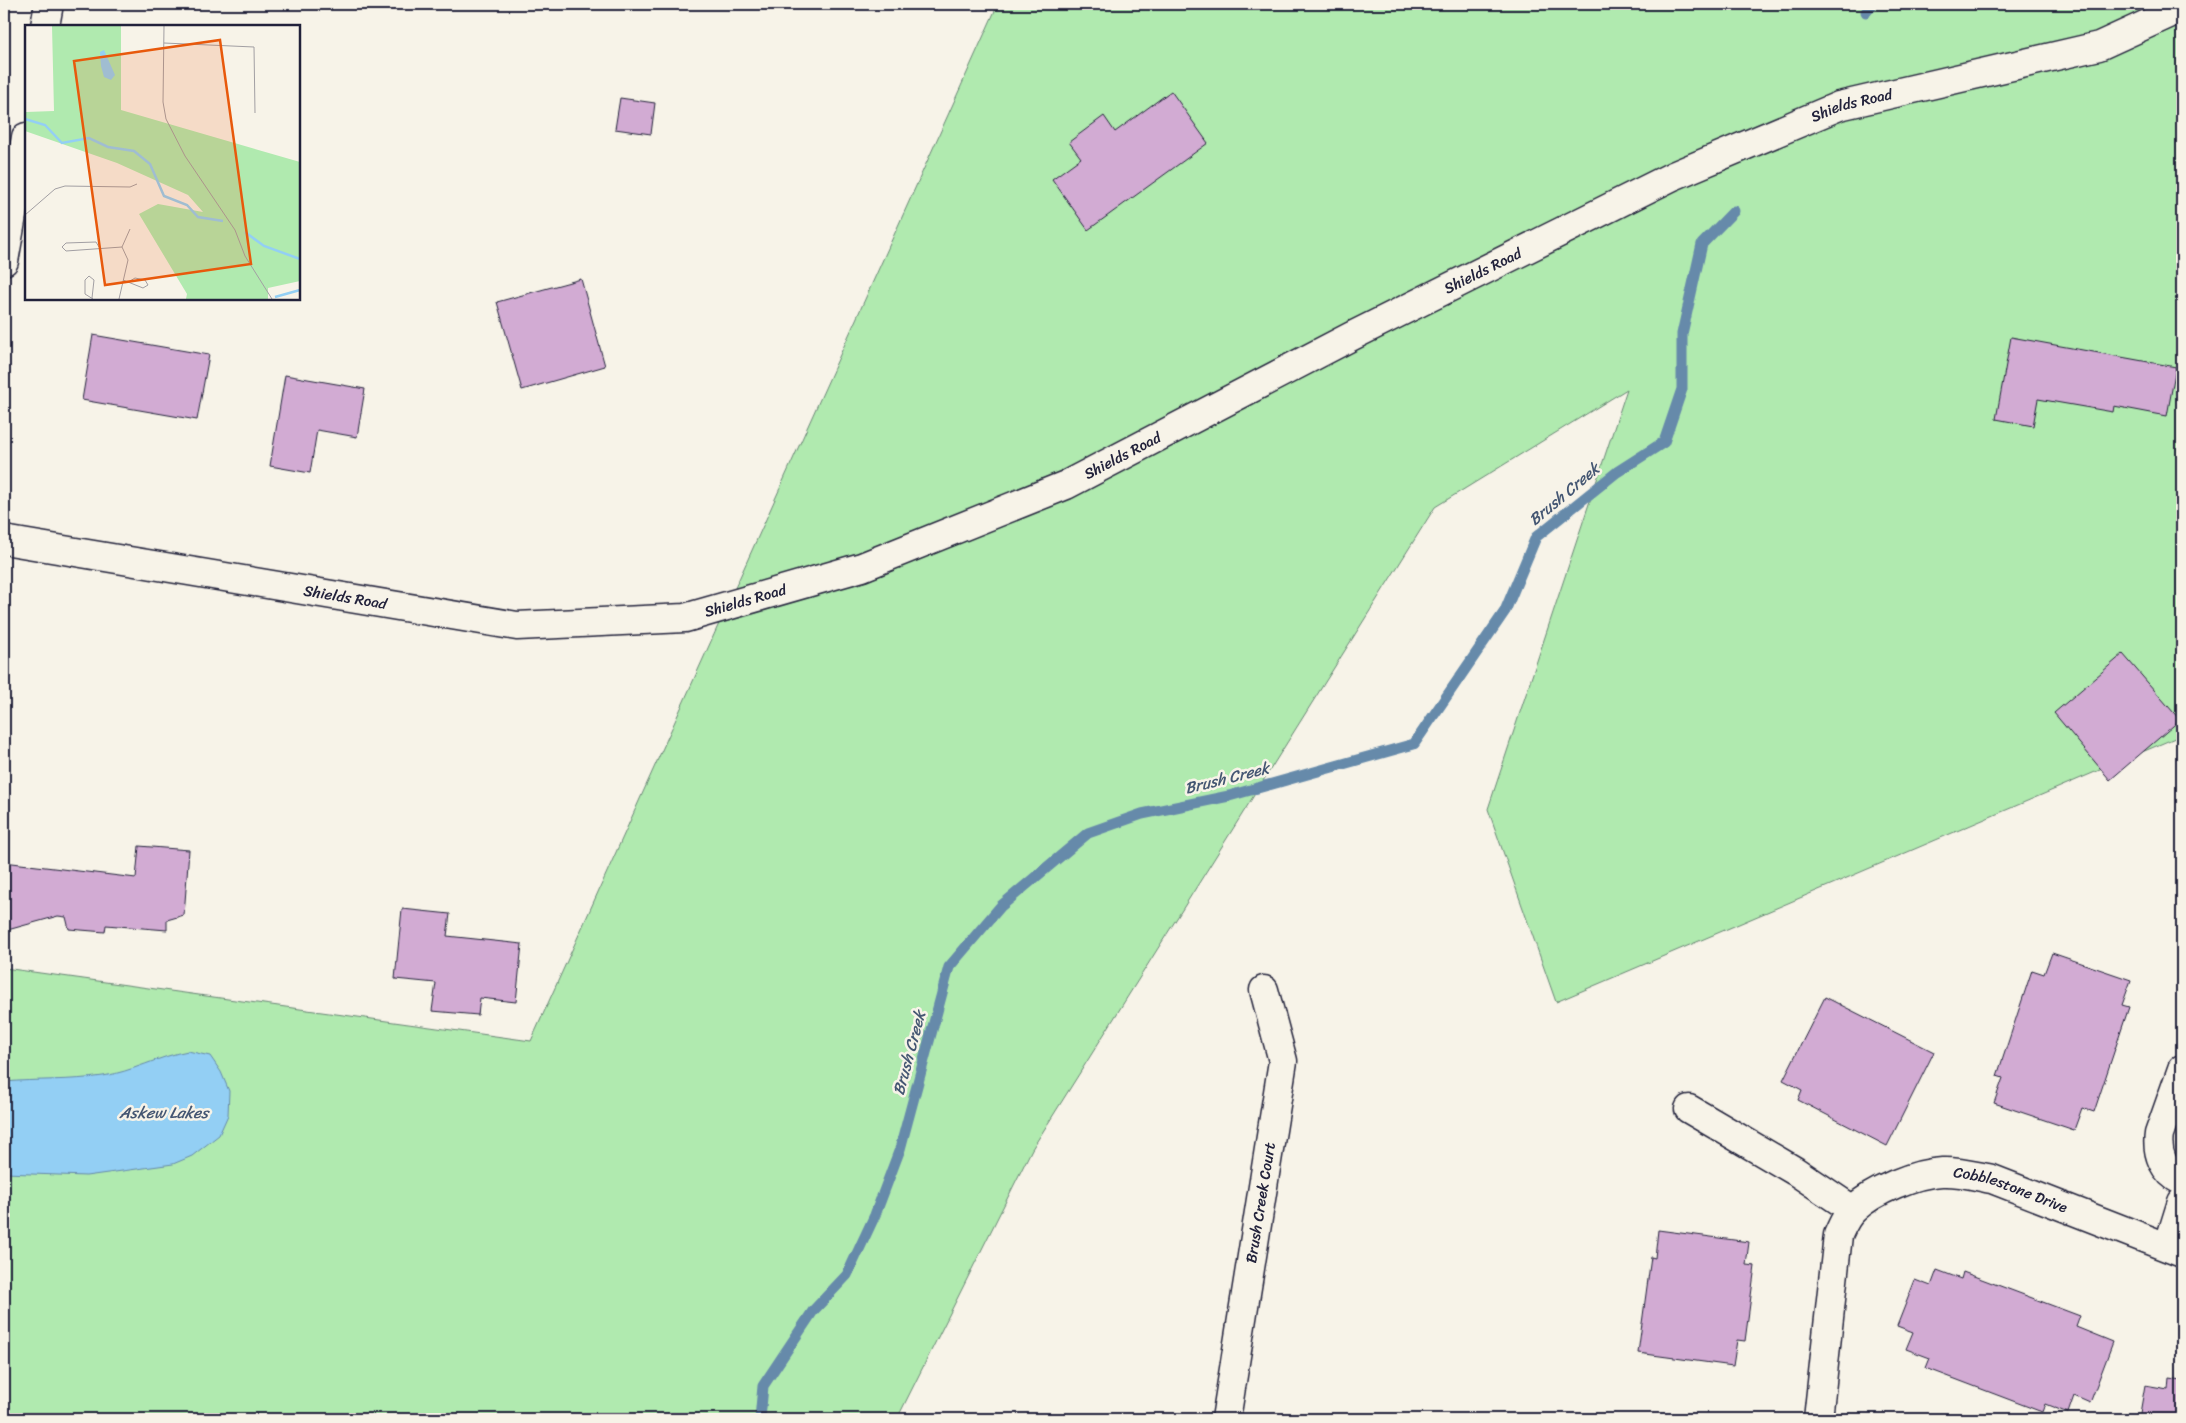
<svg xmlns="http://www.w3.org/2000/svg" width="2186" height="1423" viewBox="0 0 2186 1423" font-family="Sriracha,sans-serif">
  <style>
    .green { fill: #b0eaaf; stroke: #698675 }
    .water { fill: #93cff4; stroke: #668aaa }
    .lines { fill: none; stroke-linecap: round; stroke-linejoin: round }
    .stream { stroke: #668aaa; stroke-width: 11 }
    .building { fill: #d2abd3; stroke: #22223b }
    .minor-casing { stroke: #22223b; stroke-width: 31 }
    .minor { stroke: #f7f3e8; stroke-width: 28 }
    .labels { text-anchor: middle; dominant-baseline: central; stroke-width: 5; stroke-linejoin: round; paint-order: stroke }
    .street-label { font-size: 15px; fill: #22223b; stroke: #f7f3e8 }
    .water-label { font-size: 16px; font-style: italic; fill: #445672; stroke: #f7f3e8 }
    .inset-river { fill: none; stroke: #93cff4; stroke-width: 2.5 }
    .inset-road { fill: none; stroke: #a29fa3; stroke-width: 1 }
    .view { fill: #e8590c; fill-opacity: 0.15; stroke: #e8590c; stroke-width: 2.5 }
    .inset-edge { fill: none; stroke: #22223b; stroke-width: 2.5 }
  </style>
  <rect width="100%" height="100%" fill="#f7f3e8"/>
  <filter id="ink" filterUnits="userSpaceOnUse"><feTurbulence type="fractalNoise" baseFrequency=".02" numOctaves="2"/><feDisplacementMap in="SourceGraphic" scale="10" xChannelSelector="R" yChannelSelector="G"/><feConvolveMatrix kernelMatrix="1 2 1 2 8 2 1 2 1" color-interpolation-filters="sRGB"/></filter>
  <g filter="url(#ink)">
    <polygon class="green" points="998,4 2182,4 2182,735 1556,1002 1488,809 1627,389 1435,507 1032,1149 897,1419 4,1419 4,968 531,1041"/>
    <path class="water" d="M 188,1051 L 210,1056 L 221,1072 L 229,1091 L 228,1115 L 219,1135 L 192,1156 L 173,1164 L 86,1176 L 4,1173 L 4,1082 C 37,1079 70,1081 103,1076 C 132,1072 159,1056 188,1051 Z"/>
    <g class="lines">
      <g class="stream">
        <polyline points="1866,12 1873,4"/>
        <polyline points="760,1419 763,1386 813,1311 847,1275 875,1215 900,1149 949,967 1001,906 1088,833 1142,814 1229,796 1414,744 1505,611 1536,537 1617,472 1664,442 1682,389 1682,334 1702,244 1734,211"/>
      </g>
    </g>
    <g class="building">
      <polygon points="1171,91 1208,143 1088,230 1052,179 1081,158 1069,142 1104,116 1115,132"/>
      <polygon points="620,98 655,103 651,134 615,129"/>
      <polygon points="581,279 605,366 522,390 497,302"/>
      <polygon points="93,335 209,355 197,420 82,400"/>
      <polygon points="2011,337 2176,367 2167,416 2114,406 2113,412 2038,399 2033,426 1996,419"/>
      <polygon points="285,375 365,389 357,437 317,430 310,473 270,466"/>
      <polygon points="2123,654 2180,720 2110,780 2054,713"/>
      <polygon points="139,846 189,850 184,915 167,920 167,930 106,925 105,932 69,929 66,917 58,916 4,931 4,862 136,878"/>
      <polygon points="402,909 450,914 447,936 522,944 516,1002 480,998 478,1015 432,1011 436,983 395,979"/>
      <polygon points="2052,953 2131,980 2122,1005 2129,1007 2094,1112 2082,1108 2074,1130 1994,1103 2003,1078 1997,1076 2032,970 2044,974"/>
      <polygon points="1825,997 1934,1052 1887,1146 1798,1100 1802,1090 1783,1080"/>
      <polygon points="1658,1230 1749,1242 1746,1265 1755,1266 1745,1341 1737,1340 1733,1366 1638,1353 1651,1257 1655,1258"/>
      <polygon points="1937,1270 1961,1279 1963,1272 2080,1316 2076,1327 2113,1342 2090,1403 2074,1396 2068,1413 2045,1404 2042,1412 1926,1368 1930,1358 1906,1349 1913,1332 1897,1326 1915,1280 1931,1286"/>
      <polygon points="2169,1378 2182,1380 2182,1419 2139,1419 2145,1385 2168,1389"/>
    </g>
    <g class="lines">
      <g class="minor-casing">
        <g id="minor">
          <polyline points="45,26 49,4"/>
          <polyline points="4,261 26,137"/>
          <path id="s1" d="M 4,540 L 517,626 L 685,618 L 862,567 L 1066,485 L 1352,336 L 1673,176 L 1839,106 L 2099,46 L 2182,8"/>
          <path d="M 2182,1069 L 2159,1134 C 2156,1154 2164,1172 2182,1181"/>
          <polyline points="1689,1109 1795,1171 1853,1210"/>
          <polyline points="2168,1247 2182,1202"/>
          <path id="s2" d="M 1226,1419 L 1283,1061 L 1264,990"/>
          <path id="s3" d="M 1818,1419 L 1838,1235 C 1842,1226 1846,1216 1854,1209 C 1873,1191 1915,1173 1942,1172 C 1959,1171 1976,1176 1992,1179 L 2182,1253"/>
        </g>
      </g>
      <use href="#minor" class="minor"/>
    </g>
  </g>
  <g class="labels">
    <g class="street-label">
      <text stroke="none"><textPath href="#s1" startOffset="1966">Shields Road</textPath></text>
      <text stroke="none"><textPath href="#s1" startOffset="1561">Shields Road</textPath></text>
      <text stroke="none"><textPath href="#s1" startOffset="1156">Shields Road</textPath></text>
      <text stroke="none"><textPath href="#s1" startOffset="346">Shields Road</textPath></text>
      <text stroke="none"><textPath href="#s1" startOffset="751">Shields Road</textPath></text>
      <text stroke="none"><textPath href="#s3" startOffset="384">Cobblestone Drive</textPath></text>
      <text stroke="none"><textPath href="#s2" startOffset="219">Brush Creek Court</textPath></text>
    </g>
    <g class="water-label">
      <text transform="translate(1564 494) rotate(-40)">Brush Creek</text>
      <text transform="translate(1227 778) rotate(-14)">Brush Creek</text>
      <text transform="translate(909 1053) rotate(-75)">Brush Creek</text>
      <text x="164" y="1112">Askew Lakes</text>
    </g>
  </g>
  <g transform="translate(25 25)">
    <rect width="275" height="275" fill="#f7f3e8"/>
    <path d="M 27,1 L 96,1 L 96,85 L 275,137 L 275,256 L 243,263 L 243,274 L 161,274 L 162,269 L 114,189 L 133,179 L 178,187 L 163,170 L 92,138 L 0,106 L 1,87 L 29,86 Z" fill="#b0eaaf"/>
    <path d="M 79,25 L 90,50 L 86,55 L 79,52 L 76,41 L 75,27 Z" fill="#93cff4"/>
    <path class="inset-river" d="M 0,94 L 20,100 L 37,118 L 64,113 L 83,122 L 109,126 L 125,139 L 139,171 L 162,180 L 173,192 L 198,196M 220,207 L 239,221 L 275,234M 250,272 L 275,265"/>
    <path class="inset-road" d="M 139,1 L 138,77 L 141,94 L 160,131 L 210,205 L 220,231 L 247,274M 139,18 L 229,22 L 230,88M 0,190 L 30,164 L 40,161 L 105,162 L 112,159M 74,222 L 71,217 L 41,218 L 37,222 L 41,226 L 97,222 L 103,235 L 94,274M 97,222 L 105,204M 98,255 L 118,263 L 123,260 L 120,255 L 110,253 L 105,256M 67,273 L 69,255 L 64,251 L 60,255 L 60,269 L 68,274"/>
    <path class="view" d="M 195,15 L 226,239 L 80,260 L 49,36 Z"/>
    <rect width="275" height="275" class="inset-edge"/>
  </g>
  <rect width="2186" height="1423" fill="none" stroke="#f7f3e8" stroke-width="20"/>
  <rect x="10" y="10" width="2166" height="1403" fill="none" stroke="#22223b" stroke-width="2" filter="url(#ink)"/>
</svg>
